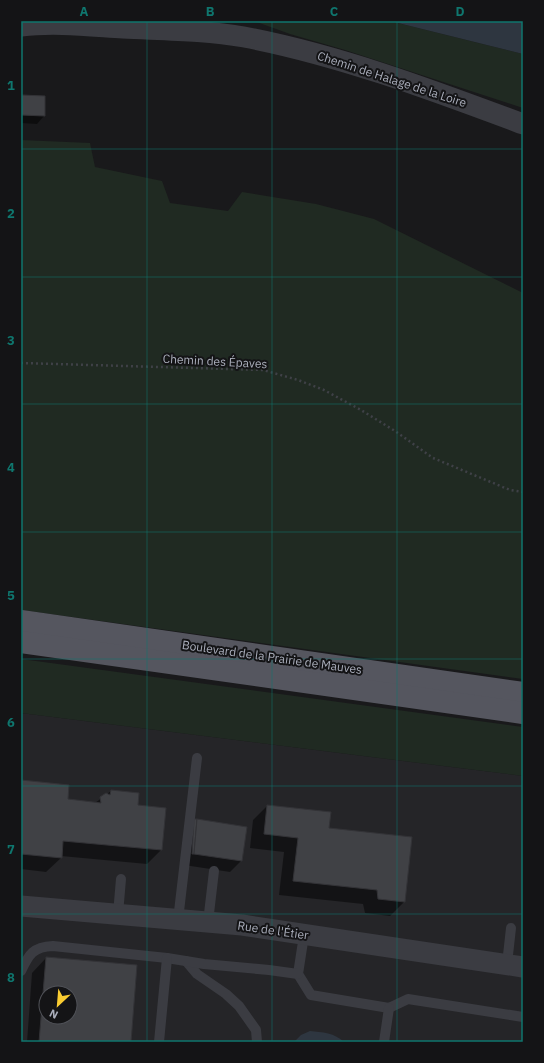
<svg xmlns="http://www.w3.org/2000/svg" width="544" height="1063" viewBox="0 0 544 1063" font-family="'IBM Plex Sans',sans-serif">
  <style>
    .built { fill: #252528; fill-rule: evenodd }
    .green { fill: #202a22 }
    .water { fill: #2e3640 }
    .shadow { fill: #0007; fill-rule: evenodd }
    .building { fill: #404145; stroke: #333337; fill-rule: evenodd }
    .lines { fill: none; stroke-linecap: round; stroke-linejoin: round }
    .path { stroke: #3f4147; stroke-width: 2.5; stroke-dasharray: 2 3; stroke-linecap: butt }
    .service { stroke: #3b3c42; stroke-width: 10 }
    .minor { stroke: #3b3c42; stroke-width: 21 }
    .primary { stroke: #55565f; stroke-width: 22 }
    .grid { fill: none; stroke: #0f766e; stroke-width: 1; stroke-opacity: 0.55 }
    .labels { text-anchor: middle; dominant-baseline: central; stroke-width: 4; stroke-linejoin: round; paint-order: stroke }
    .street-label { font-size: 12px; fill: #aaaebb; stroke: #141416 }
    .neatline { fill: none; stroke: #0f766e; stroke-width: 1.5 }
    .grid-label { font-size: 13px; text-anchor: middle; font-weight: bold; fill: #0f766e }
  </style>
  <rect width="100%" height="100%" fill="#19191b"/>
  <path class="built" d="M 21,713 L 523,776 L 523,1042 L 21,1042 ZM 46,993 L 70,993 L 70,1017 L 46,1017 Z"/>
  <g class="green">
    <polygon points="254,21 390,21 523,54 523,108 345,50 290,34"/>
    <polygon points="21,140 90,143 95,167 162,181 170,203 228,211 242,192 316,204 374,219 523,293 523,679 21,610"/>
    <polygon points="21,659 523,727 523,776 21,713"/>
  </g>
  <g class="water">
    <polygon points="390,21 523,21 523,54"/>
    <path d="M 310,1031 C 322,1032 335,1033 344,1042 L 294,1042 L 301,1035 Z"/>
  </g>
  <g class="shadow">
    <polygon points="21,96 44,97 44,116 37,124 21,123"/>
    <polygon points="21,781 66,800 95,803 111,791 161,850 147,864 61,856 61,858 46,872 21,869"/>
    <polygon points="267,806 328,829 404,902 390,916 365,913 363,904 279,895 284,852 250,848 253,820"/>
    <polygon points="191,824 246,827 241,861 230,872 184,865"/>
    <path d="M 46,958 L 130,1042 L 27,1042 L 32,973 ZM 46,993 L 70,993 L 70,1017 L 46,1017 Z"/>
  </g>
  <g class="building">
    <polygon points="21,95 45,96 45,116 21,115"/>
    <polygon points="21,780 69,785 68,799 101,803 100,797 106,793 110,795 111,790 139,793 138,805 166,808 162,850 63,841 62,858 21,854"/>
    <polygon points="267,805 331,812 329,828 412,837 405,902 378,899 377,890 293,881 298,838 264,834"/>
    <polygon points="194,819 197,819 194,854 192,854"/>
    <polygon points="197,819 247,827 242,861 194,854"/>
    <path d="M 46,957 L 137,965 L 131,1042 L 39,1042 ZM 46,993 L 70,993 L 70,1017 L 46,1017 Z"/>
  </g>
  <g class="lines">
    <polyline class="path" points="21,363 263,370 298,380 324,390 361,410 395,431 433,458 510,490 523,492"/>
    <g class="service">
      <polyline points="118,914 121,879"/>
      <polyline points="178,920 197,758"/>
      <polyline points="208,922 214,871"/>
      <polyline points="304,935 298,974 311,995 389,1008 408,999 523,1017"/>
      <polyline points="186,961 197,974 226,994 239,1006 256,1030 257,1042"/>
      <polyline points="507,964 511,928"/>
      <path d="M 21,971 C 29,954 33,947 53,946 L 167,958 L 204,964 L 269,970 L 298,974"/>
      <polyline points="159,1042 167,958"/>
      <polyline points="384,1042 389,1008"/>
    </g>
    <g class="minor">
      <path d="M 21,26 C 55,22 90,26 123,28 C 163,30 205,30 244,37 C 339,55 432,90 523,124"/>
      <polyline points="21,906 242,925 523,967"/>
    </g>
    <g class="primary">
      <polyline points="21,621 523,693"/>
      <polyline points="21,642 523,713"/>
    </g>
  </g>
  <path class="grid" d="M 147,21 L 147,1042M 272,21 L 272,1042M 397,21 L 397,1042M 21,149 L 523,149M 21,277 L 523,277M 21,404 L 523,404M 21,532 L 523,532M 21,659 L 523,659M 21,786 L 523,786M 21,914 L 523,914"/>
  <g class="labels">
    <g class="street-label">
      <text transform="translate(392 79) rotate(18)">Chemin de Halage de la Loire</text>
      <text transform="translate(215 361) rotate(3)">Chemin des Épaves</text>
      <text transform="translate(272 657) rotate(8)">Boulevard de la Prairie de Mauves</text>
      <text transform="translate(273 930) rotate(8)">Rue de l'Étier</text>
    </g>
  </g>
  <rect width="544" height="1063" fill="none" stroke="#141416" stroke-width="44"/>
  <g transform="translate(58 1005) rotate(206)"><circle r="19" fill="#141416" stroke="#505258"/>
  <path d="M0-3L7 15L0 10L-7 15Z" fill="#facc31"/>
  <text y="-6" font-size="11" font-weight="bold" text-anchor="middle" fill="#aaaebb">N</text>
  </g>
  <rect x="22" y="22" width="500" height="1019" class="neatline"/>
  <g class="grid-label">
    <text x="84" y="16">A</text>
    <text x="210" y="16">B</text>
    <text x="334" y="16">C</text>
    <text x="460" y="16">D</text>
    <text x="11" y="90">1</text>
    <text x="11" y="218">2</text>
    <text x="11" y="345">3</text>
    <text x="11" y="472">4</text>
    <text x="11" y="600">5</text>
    <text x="11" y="727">6</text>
    <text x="11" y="854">7</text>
    <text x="11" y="982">8</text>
  </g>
</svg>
